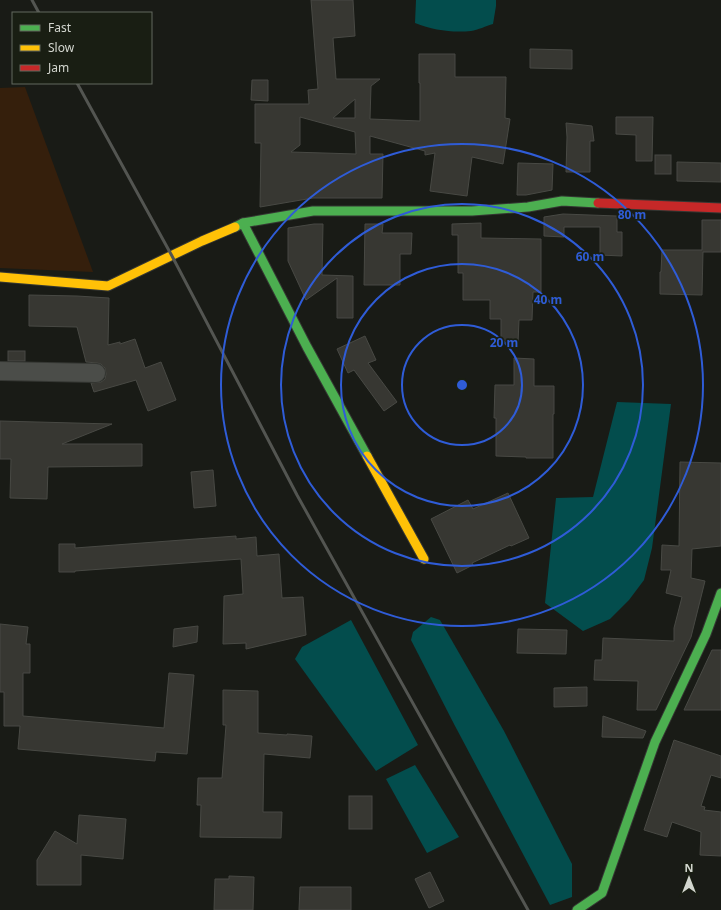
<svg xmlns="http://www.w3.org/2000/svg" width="721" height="910" viewBox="0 0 721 910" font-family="'Noto Sans',sans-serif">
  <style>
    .green { fill: #351f0c }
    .water { fill: #034d4d }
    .building { fill: #373732; stroke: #484944; fill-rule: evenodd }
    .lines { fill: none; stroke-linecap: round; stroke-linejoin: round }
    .street-casing { stroke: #353733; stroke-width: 20 }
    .fast-casing { stroke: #353733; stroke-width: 11 }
    .slow-casing { stroke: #353733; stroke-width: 11 }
    .jam-casing { stroke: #353733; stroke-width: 11 }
    .street { stroke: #4b4d49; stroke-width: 18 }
    .fast { stroke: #4caf50; stroke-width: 9 }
    .slow { stroke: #ffc107; stroke-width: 9 }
    .jam { stroke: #c62828; stroke-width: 9 }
    .rail { stroke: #535551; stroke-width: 3 }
    .ring { fill: none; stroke: #2f5cd7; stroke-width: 2 }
    .centre { fill: #2f5cd7; stroke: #191e13; stroke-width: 2 }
    .ring-label { font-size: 12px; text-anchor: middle; font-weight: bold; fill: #2f5cd7; stroke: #191e13; stroke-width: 3.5; stroke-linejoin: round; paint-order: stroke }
  </style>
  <rect width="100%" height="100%" fill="#191b16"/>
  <polygon class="green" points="25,87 93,272 0,268 0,88"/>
  <g class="water">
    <path d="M 416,0 L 496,0 L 496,6 L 493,24 C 486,26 478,30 471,31 C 452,33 433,30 415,23 Z"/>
    <polygon points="617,402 671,404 652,548 644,580 629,600 610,619 583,631 545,603 556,498 593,497"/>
    <polygon points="431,617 440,620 504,731 572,864 572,897 550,905 454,724 411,640 413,632"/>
    <polygon points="351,620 418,745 376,771 295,659 302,647"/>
    <polygon points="415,765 459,837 427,853 386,779"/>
  </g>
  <g class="building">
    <path d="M 311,0 L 353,0 L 355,36 L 333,38 L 336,79 L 380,79 L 371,86 L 370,119 L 420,121 L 420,83 L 419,83 L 419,54 L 455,54 L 455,77 L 506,77 L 505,118 L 510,119 L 503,164 L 472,157 L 467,196 L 430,191 L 435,153 L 425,155 L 425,151 L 370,136 L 370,154 L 383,154 L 382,198 L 313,198 L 260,207 L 261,143 L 255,143 L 255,104 L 309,104 L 308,90 L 318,89 ZM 355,99 L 355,118 L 333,118 ZM 300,117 L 355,132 L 356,154 L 291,152 L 300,145 Z"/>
    <polygon points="530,49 572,50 572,69 530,68"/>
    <polygon points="252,80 268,80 268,101 251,100"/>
    <polygon points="616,117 653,117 652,161 636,161 636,135 616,134"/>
    <polygon points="566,123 592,126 594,141 590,141 590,172 566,172 567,137"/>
    <rect x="655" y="155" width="16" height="19"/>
    <polygon points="677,162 721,163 721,182 677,181"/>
    <polygon points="518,163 553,164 552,190 526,195 517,195"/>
    <polygon points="563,214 617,216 617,232 622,232 622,256 600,255 600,227 564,227 564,237 544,236 544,217"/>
    <polygon points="702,220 721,220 721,252 703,252 702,295 660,294 660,272 661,272 662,250 702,250"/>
    <polygon points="481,223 481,238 541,239 541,292 533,292 532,320 519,320 518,343 501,343 501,319 490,319 490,300 463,300 463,273 458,273 458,235 452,235 452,224"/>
    <polygon points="314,224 323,224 322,275 353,276 353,318 337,318 337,278 306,300 288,261 288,228"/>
    <polygon points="365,224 383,224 382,233 412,233 411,254 400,254 400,285 364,285"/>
    <polygon points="29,295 77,296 109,298 108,345 120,342 120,344 135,339 145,368 161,362 176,400 148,411 136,380 94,392 91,383 101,382 105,379 106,374 105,368 101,364 97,363 86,362 77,327 29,326"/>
    <polygon points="365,336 376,360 368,363 397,402 384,411 354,370 348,373 337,349"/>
    <rect x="8" y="351" width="17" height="10"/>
    <polygon points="514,358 534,359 534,386 554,386 554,414 553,414 553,458 526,458 526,457 496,456 496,418 494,418 495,385 514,385"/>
    <polygon points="0,421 112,424 62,444 142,444 142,466 48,467 47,499 10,498 11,459 0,459"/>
    <polygon points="680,462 721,463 721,546 692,549 691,578 705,581 691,637 656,710 637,710 638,681 594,680 595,660 602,660 603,638 674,641 674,628 682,597 666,593 671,570 661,570 662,545 679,546"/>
    <polygon points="213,470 216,506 194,508 191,472"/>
    <polygon points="508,493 529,538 511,546 510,545 472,563 473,565 457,573 431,519 468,500 473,509"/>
    <polygon points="236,536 236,539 256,537 257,556 279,554 282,598 303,597 306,635 246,649 246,643 223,644 224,596 243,594 241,559 75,571 75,572 59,572 59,544 75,544 75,548"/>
    <polygon points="0,624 28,627 26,644 30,644 30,673 23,673 23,716 164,728 169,673 194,675 187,754 156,752 155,761 18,749 20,726 4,726 4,692 0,692"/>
    <polygon points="198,626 197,642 173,647 174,629"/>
    <polygon points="518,629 567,630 566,654 517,653"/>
    <polygon points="712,650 721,650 721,710 684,710"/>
    <polygon points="587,687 587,706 554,707 554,688"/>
    <polygon points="223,690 258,691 258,733 287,735 287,734 312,736 310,758 264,754 263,812 282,812 281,838 200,837 201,805 197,805 198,778 222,778 226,725 223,725"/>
    <polygon points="603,716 646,731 643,738 602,737"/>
    <polygon points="674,740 721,756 721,778 711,775 701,806 705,807 704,810 721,812 721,856 700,855 701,832 672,822 667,837 644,830"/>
    <rect x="349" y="796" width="23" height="33"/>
    <polygon points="79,815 126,819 123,859 81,855 81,885 37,885 37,860 55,831 77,844"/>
    <polygon points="430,872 444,901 429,908 415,879"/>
    <polygon points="229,876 254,877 253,910 214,910 215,879 229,879"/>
    <polygon points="300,887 351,887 351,910 299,910"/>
  </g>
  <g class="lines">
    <g class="street-casing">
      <polyline id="street" points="0,371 96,373"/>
    </g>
    <g class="fast-casing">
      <g id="fast">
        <polyline points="243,223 307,347 367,456"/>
        <polyline points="235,227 243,223 313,211 472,211 528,207 562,201 598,203"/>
        <polyline points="577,910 602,893 655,742 706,634 721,593"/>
      </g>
    </g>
    <g class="slow-casing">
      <g id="slow">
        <polyline points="0,277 108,286 202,241 235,227"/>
        <polyline points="367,456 424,559"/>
      </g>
    </g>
    <g class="jam-casing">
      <polyline id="jam" points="598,203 721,208"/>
    </g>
    <use href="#street" class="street"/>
    <use href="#fast" class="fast"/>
    <use href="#slow" class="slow"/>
    <use href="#jam" class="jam"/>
    <g class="rail">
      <polyline points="32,0 39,13"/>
      <polyline points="77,83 172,256 297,495 528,910"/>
    </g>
  </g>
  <g class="ring">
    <circle cx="462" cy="385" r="60"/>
    <circle cx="462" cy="385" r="121"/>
    <circle cx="462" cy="385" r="181"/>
    <circle cx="462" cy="385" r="241"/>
  </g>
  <circle cx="462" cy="385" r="6" class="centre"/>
  <g class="ring-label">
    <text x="632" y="219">80 m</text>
    <text x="590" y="261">60 m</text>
    <text x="548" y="304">40 m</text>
    <text x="504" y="347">20 m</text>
  </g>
  <rect x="12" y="12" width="140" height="72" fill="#191e13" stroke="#63685e"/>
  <rect x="20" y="25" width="20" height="6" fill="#4caf50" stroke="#63685e"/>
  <text x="48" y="32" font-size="12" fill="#d3d6cf">Fast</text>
  <rect x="20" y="45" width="20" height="6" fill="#ffc107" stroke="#63685e"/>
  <text x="48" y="52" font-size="12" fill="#d3d6cf">Slow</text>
  <rect x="20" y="65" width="20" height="6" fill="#c62828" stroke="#63685e"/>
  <text x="48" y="72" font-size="12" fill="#d3d6cf">Jam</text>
  <g transform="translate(689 878)" stroke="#191e13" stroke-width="3" paint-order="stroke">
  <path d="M0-3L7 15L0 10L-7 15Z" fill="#d3d6cf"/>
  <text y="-6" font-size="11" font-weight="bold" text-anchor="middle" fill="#d3d6cf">N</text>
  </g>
</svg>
